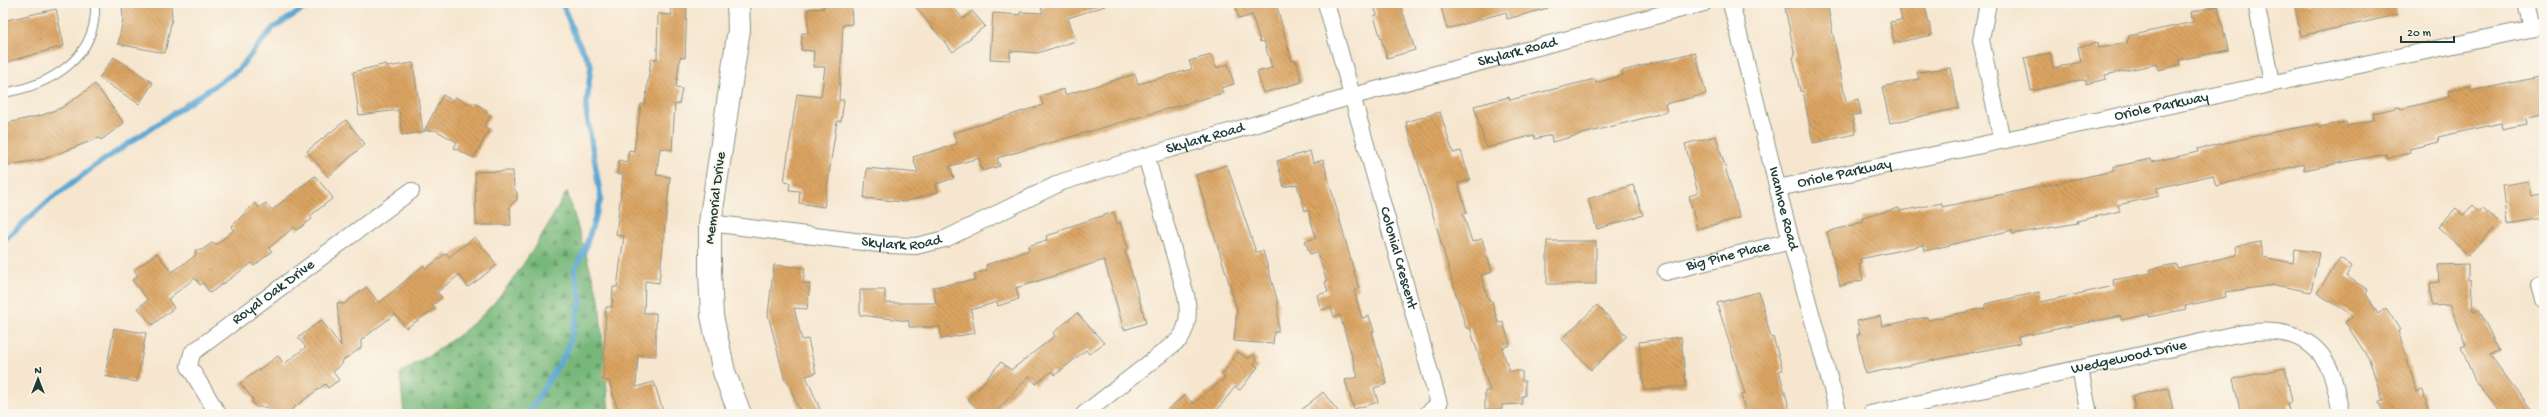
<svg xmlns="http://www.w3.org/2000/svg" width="2547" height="417" viewBox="0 0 2547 417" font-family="'Gochi Hand',sans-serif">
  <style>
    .forest { fill: url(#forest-firs); stroke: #4b7a57 }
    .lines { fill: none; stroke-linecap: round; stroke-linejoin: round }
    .stream { stroke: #5aa6d2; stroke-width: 5.5 }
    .building { fill: url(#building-back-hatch) }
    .lane-casing { stroke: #8a9282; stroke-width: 10 }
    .street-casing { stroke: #8a9282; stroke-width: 18 }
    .secondary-casing { stroke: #8a9282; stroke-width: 24 }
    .lane { stroke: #fff; stroke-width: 8 }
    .street { stroke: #fff; stroke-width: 16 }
    .secondary { stroke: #fff; stroke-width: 22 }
    .labels { text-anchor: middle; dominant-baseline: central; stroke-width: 4; stroke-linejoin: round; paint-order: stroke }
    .street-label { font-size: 15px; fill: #1f3d34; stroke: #fbf7ec }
  </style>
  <defs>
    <pattern id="forest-firs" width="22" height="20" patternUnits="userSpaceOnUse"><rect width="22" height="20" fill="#77b87a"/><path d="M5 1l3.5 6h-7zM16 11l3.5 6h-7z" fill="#619765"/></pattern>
    <pattern id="building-back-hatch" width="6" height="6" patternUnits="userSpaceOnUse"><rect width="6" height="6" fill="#dba462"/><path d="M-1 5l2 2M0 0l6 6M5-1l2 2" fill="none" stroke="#b18752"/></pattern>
  </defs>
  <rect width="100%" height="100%" fill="#fbf7ec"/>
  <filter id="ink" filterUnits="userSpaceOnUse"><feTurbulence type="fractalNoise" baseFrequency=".025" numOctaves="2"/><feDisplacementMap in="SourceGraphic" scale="8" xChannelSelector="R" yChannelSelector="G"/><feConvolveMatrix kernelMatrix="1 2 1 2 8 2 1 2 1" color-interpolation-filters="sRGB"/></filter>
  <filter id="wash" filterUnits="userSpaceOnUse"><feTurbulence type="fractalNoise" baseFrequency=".012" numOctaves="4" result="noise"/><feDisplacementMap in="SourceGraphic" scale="16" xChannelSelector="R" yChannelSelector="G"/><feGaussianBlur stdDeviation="0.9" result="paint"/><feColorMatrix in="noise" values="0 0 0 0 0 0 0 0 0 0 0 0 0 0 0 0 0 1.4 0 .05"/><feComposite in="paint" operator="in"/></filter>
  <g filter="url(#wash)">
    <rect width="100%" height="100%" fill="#f6e6cf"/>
    <path class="forest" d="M 567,191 L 599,299 L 609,414 L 404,414 L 400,373 C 430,355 470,331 493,304 C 523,269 545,231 567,191 Z"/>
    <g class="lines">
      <g class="stream">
        <polyline points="3,241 47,202 95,166 238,70 273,28 313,3"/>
        <polyline points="528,414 568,349 581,299 574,270 585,249 601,199 586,110 591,65 576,38 562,3"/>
      </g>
    </g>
    <g id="blocks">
      <g class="building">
        <polygon points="122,3 171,3 172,18 165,53 118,44 123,20"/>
        <polygon points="669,3 687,3 685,58 680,57 676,88 682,89 679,104 675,104 672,150 660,148 656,175 670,177 659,283 645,281 644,313 656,313 656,356 638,355 636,387 654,382 664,414 619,414 609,381 603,380 606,307 612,307 613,287 617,287 624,236 616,235 623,175 617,174 619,160 627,162 629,150 634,151 641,104 645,104 651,59 657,59 658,14 672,15"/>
        <polygon points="823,3 851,3 852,24 843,25 839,100 844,100 841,121 837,121 824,207 799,203 800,191 789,190 790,183 784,182 797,94 821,97 825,67 813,67 814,51 801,50 802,33 808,33 808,9 824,8"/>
        <polygon points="912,3 950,3 963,19 972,11 985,26 953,52"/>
        <polygon points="1054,3 1104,3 1105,6 1068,18 1076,41 1037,53 1010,51 1010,60 990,59 993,13 1020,15 1020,12 1043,13 1041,7"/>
        <polygon points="1244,3 1278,3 1277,7 1292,61 1296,60 1302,82 1263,93 1257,72 1272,68 1264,41 1260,42 1252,15 1239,19 1235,5"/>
        <polygon points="1373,3 1400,3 1415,50 1387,58 1374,16 1377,15"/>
        <polygon points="1440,3 1547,3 1548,8 1507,19 1506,12 1447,29"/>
        <polygon points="1810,3 1827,3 1846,102 1858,99 1861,114 1852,115 1856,134 1813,143 1803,91 1800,91 1793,57 1795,56 1785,8"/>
        <polygon points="1898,3 1924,3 1932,35 1894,43 1890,22 1902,20"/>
        <polygon points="2294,3 2395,3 2397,15 2301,36"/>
        <polygon points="2218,6 2228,50 2179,60 2180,65 2158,70 2157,64 2105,75 2106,79 2086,84 2086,79 2031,91 2024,58 2050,53 2053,68 2081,62 2078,47 2098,43 2099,48 2127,43 2129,36 2193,22 2191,12"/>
        <polygon points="56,9 64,46 3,63 3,21"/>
        <polygon points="1695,52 1706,94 1665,104 1667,112 1552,142 1551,135 1535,139 1534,135 1486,148 1474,106 1509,97 1510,100 1595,79 1596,83 1623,75 1622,71"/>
        <polygon points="1211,55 1216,68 1228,64 1234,84 1221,88 1223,93 997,158 1000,166 982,171 979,158 950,166 954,178 936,184 938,192 904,202 864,198 867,168 918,173 913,157 957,144 953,133 1043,105 1040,96 1064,89 1065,95 1135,74 1138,84 1192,69 1189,61"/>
        <polygon points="114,57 153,83 139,104 99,78"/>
        <polygon points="413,63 423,132 402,135 399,110 359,115 353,72 386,64 387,67"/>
        <polygon points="1950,68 1959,108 1890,123 1882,87 1919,79 1917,72"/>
        <polygon points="2544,76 2544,114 2525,119 2526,125 2502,130 2501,123 2438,137 2439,142 2409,149 2410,153 2387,158 2386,154 2304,170 2303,164 2216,186 2213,175 2157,188 2159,196 2118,205 2120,211 2077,221 2078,223 2013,234 2012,230 1925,251 1924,245 1860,259 1861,264 1859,265 1863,280 1840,286 1827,232 1863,222 1862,218 1899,208 1900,211 1942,203 1942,207 2114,171 2113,167 2151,159 2152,162 2198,152 2197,149 2279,131 2319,124 2320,127 2346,122 2347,126 2374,120 2373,113 2400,107 2401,109 2449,97 2448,91 2471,86 2471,91 2487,88"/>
        <polygon points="95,84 124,123 101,140 99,138 44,159 3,166 3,124 43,115 63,107"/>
        <polygon points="443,95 453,101 455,97 470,105 474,103 487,110 485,112 491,115 484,127 489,130 474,158 454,148 457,142 435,130 424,131"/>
        <polygon points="1440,112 1453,153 1461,151 1470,180 1458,183 1467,213 1463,214 1472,242 1482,239 1492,272 1481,275 1489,301 1492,301 1498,323 1503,322 1510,345 1502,348 1509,371 1522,371 1522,381 1525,381 1525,396 1522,396 1522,404 1502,405 1502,409 1485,409 1485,391 1490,391 1470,328 1466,328 1406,122"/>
        <polygon points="346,120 365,144 328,177 307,151"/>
        <polygon points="1716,136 1740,218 1697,229 1689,196 1698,193 1685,144"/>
        <polygon points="1310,151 1313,163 1323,160 1359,289 1354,291 1362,318 1369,316 1374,331 1372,332 1387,384 1374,388 1378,402 1354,409 1345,380 1358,377 1340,315 1334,317 1331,307 1321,310 1317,295 1328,292 1325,282 1327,282 1317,252 1310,254 1305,241 1316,238 1308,210 1305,211 1297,184 1284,187 1277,161"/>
        <polygon points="1227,165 1256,252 1263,251 1278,303 1278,332 1274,332 1273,344 1234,341 1237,309 1196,175"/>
        <polygon points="513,171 514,189 517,192 517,199 510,206 511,225 476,225 475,172"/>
        <polygon points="315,176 333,198 310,216 312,219 297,230 294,227 269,248 272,251 254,266 252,263 210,293 203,283 200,285 195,278 168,299 174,308 152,325 138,308 148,300 132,280 138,276 134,270 157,253 172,272 195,256 196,250 202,250 212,243 217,244 234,230 231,227 255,203 259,208 266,203 272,210"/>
        <polygon points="2528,181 2530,196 2544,193 2544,218 2508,224 2503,185"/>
        <polygon points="1633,185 1643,215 1597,229 1588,199"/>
        <polygon points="2473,205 2479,211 2482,208 2499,223 2468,255 2438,227 2456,208 2463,215"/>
        <polygon points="1114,212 1117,224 1120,222 1128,249 1125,250 1146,323 1124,330 1104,260 1016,288 1019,299 998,306 997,302 971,310 975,333 941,339 940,327 909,327 909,321 860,315 860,290 885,290 885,303 936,303 933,287 976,280 974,274 987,270 986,265 1029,250 1028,246 1047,240 1046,236 1059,232 1059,230"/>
        <polygon points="475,237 497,265 478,280 468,287 459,275 437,292 442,298 432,305 435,309 406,328 395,314 361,340 361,348 342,361 343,363 333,372 339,380 328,388 325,384 286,414 272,414 266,407 256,407 252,402 253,399 240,383 278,356 284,364 306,347 298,338 321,320 341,346 337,303 344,304 366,287 379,303 424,265 426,269 446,253 449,257"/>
        <rect x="1547" y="241" width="49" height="43"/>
        <polygon points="2261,242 2263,257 2293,263 2295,249 2319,253 2311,292 2275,285 2225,292 2226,297 2185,306 2186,309 2149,317 2149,314 2121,320 2121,316 2066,327 2018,337 2020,343 1865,374 1857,335 1860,334 1857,321 1880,316 1882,326 1927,317 1928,320 1985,308 1985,304 2039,292 2041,302 2114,286 2113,280 2151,273 2150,269 2176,264 2177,268 2237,255 2236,246"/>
        <polygon points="2340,258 2352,266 2346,276 2368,290 2366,294 2378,314 2386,308 2400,330 2398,331 2417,392 2423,390 2429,414 2383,414 2379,402 2383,401 2369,359 2345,322 2354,316 2317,293"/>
        <polygon points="2468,264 2468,280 2471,280 2473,311 2479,309 2499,352 2490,355 2534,414 2502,414 2475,381 2461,347 2466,345 2450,305 2432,306 2430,283 2439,282 2438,265"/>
        <polygon points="774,265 805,268 803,283 810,284 807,309 794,308 802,340 808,339 816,373 806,376 822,414 801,414 787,380 785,381 768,314"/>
        <polygon points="1759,292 1771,338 1773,337 1783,370 1779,371 1791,414 1746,414 1741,395 1745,394 1717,303"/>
        <polygon points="1597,305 1627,336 1591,370 1562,339"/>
        <polygon points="1077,313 1104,343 1089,354 1086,350 1055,375 1052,371 1036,384 1029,376 994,414 983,414 968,400 1001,362 1011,370 1055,336 1053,333"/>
        <polygon points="114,328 146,333 137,382 105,376"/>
        <polygon points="1681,337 1686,386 1644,390 1639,342"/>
        <polygon points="1238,352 1248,359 1253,355 1257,360 1254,364 1258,367 1240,390 1235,387 1214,414 1162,414 1185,395 1193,404 1225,378 1222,375"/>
        <polygon points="2285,368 2292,402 2287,404 2290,414 2241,414 2233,379"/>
        <polygon points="2168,388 2173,410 2154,414 2136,414 2132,396"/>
        <polygon points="1323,392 1340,414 1296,414"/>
      </g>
    </g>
  </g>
  <g filter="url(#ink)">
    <use href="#blocks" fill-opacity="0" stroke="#8a9282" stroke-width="1"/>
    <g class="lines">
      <g class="lane-casing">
        <path id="lane" d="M 3,93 C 51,85 98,58 95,3"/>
      </g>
      <g class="street-casing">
        <g id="street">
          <path id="s1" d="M 1326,3 L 1439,404 L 1427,414"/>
          <path id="s2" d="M 1731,3 L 1791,241 L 1839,414"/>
          <polyline points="1988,3 1981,40 2002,141"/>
          <polyline points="2256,3 2272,82"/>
          <polyline points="2526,3 2532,28"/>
          <path id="s3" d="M 1778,188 L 2544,26"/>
          <path id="s4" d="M 710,223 L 887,245 L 916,246 L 945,239 L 1062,182 L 1146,156 L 1353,96 L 1704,3"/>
          <path id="s5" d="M 1666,272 L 1791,241"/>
          <polyline points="2540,285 2544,300"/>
          <polyline points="2080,369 2089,414"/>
          <path id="s6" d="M 218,414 L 189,366 L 192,353 L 411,191"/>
          <path d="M 1084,414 L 1180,339 C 1189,324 1189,313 1186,295 L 1146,156"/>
          <path id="s7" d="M 1870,414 L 2233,335 C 2272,327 2316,330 2332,375 C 2336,387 2338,401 2341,414"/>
        </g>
      </g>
      <g class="secondary-casing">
        <polyline id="secondary" points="738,3 739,29 710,223 710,272 712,316 724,372 740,414"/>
      </g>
      <use href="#lane" class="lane"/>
      <use href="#street" class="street"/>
      <use href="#secondary" class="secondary"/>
    </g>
  </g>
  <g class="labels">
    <g class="street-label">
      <text stroke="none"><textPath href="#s4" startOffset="841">Skylark Road</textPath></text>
      <text stroke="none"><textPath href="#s3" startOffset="392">Oriole Parkway</textPath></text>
      <text stroke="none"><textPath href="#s4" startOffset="517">Skylark Road</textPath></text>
      <text stroke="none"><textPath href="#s3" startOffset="68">Oriole Parkway</textPath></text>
      <text transform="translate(716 198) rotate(-83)">Memorial Drive</text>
      <text stroke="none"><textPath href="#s2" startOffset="212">Ivanhoe Road</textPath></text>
      <text stroke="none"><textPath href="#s4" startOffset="193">Skylark Road</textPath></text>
      <text stroke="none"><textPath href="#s5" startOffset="64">Big Pine Place</textPath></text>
      <text stroke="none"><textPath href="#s1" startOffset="265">Colonial Crescent</textPath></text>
      <text stroke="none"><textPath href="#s6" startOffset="171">Royal Oak Drive</textPath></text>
      <text stroke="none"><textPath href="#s7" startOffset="265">Wedgewood Drive</textPath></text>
    </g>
  </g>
  <rect width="2547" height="417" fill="none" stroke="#fbf7ec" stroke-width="16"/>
  <g transform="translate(38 379)" stroke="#fbf7ec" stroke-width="3" paint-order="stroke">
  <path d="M0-3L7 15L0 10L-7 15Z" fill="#1f3d34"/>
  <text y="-6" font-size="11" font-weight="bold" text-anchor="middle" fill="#1f3d34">N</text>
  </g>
  <path d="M2401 36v6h53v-6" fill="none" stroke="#1f3d34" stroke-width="2"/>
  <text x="2407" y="36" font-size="12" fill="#1f3d34" stroke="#fbf7ec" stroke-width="3" paint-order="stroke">20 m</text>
</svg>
